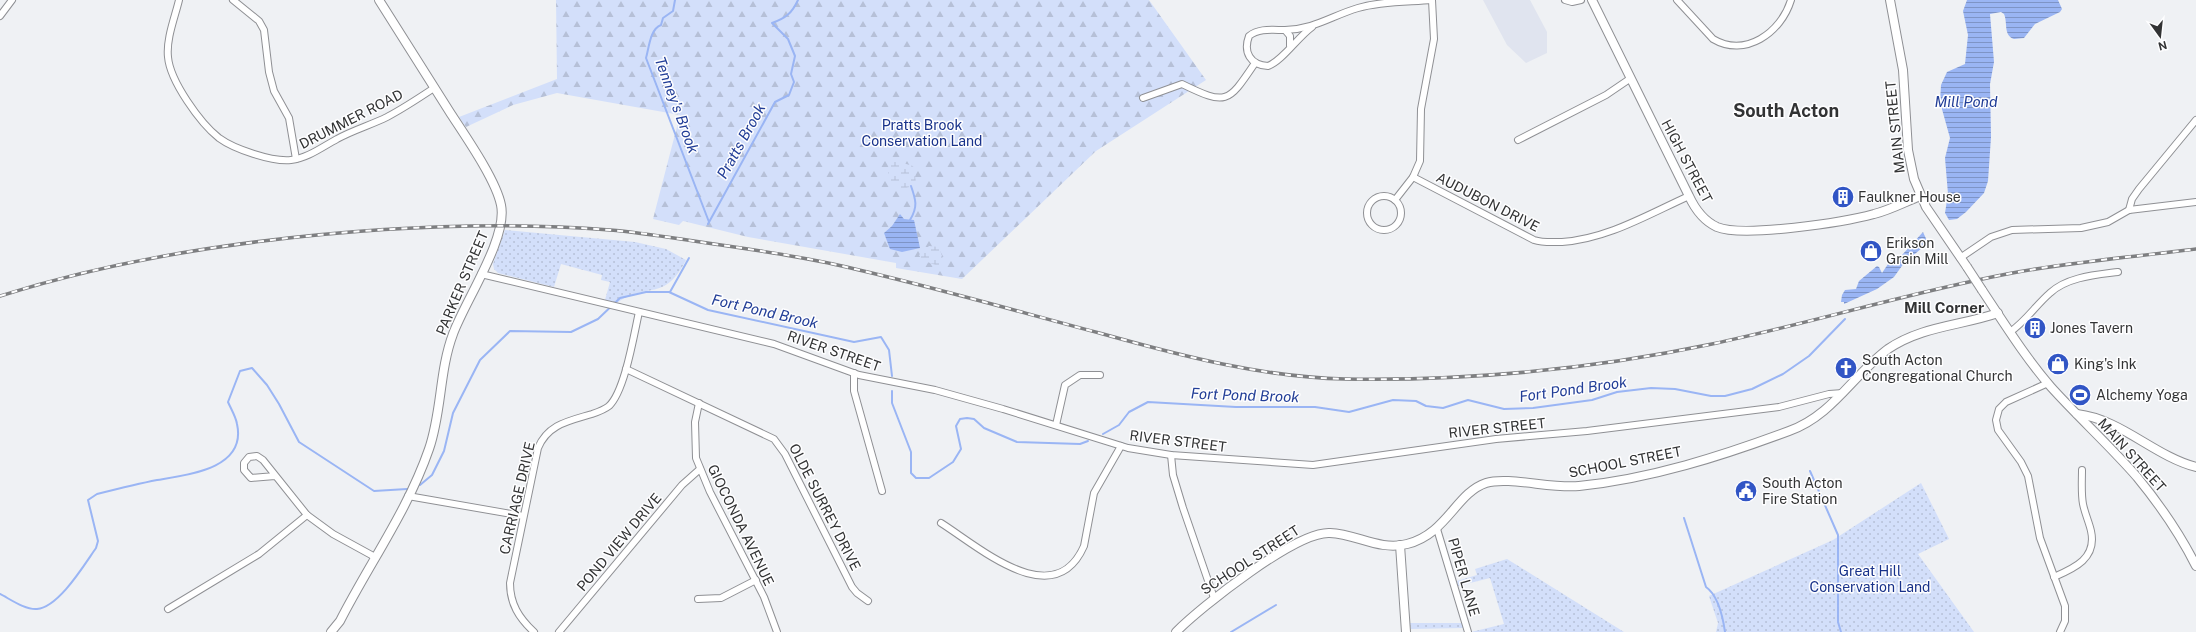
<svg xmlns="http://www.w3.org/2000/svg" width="2196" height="632" viewBox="0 0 2196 632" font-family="'Public Sans',sans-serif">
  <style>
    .built { fill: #e0e4ef }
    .forest { fill: url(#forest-firs) }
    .wetland { fill: url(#wetland-marsh) }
    .park { fill: url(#park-dots) }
    .water { fill: url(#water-rules) }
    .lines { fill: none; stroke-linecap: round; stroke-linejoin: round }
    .stream { stroke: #9ab5f4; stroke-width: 2 }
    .street-casing { stroke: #8f9094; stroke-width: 8 }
    .secondary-casing { stroke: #8f9094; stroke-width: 10 }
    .street { stroke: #fff; stroke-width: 6 }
    .secondary { stroke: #fff; stroke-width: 8 }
    .rail-casing { stroke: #7e7f81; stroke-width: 3.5 }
    .rail { stroke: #fefeff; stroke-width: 2; stroke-dasharray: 6; stroke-linecap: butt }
    .secondary-bridge-casing { stroke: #8f9094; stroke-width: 10; stroke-linecap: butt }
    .secondary-bridge { stroke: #fff; stroke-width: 8 }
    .labels { text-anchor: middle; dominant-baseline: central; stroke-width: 3; stroke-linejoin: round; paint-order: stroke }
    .street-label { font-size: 14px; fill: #323334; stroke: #fefeff }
    .park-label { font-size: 14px; fill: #18328a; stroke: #fefeff }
    .poi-label { font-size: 14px; fill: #323334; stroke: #fefeff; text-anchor: start }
    .water-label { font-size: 15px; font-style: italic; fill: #223e97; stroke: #fefeff }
    .neighbourhood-label { font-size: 15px; font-weight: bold; fill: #323334; stroke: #fefeff }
    .district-label { font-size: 18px; font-weight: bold; fill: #323334; stroke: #fefeff }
  </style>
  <defs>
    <pattern id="forest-firs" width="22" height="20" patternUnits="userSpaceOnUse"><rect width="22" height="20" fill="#d3dffa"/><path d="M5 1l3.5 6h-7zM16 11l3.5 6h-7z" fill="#b6c0d7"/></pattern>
    <pattern id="wetland-marsh" width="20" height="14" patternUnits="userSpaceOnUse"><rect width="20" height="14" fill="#d3dffa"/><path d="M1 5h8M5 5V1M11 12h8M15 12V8" fill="none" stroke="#b6c0d7"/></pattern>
    <pattern id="park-dots" width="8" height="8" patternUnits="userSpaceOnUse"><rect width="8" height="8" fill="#d3dffa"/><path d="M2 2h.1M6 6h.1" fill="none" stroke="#b6c0d7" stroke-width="1.8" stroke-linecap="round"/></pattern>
    <pattern id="water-rules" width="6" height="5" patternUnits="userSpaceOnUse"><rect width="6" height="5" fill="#9ab5f4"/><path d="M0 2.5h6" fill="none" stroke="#7e94c6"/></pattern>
  </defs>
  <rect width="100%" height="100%" fill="#eff1f4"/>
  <polygon class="built" points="1483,0 1530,0 1547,32 1547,53 1526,63 1507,45"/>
  <polygon class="forest" points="556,0 1149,0 1206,80 1096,151 962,279 896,268 896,263 748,237 683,221 679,225 653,219 680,115 557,93 513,105 466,127 459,117 557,79"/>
  <g class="wetland">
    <polygon points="893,160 913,166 915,172 916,185 903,189 893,187 887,169"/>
    <polygon points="929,246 939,247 944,262 938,266 922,260 919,255"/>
  </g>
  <g class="park">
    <path d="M 505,230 L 635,242 L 666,249 L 686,260 C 664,303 648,281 617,303 L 605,300 L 610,282 L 601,280 L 602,275 L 561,264 L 554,287 L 498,273 L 494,269 L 493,264 Z"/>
    <polygon points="1921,483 1949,539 1918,554 1974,632 1716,632 1718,623 1709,596 1833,540"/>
    <polygon points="1507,559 1624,632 1471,632 1504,624 1490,578 1458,586 1457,581 1477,575 1475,569"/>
    <polygon points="1410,623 1466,623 1469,632 1464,632 1463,628 1411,629"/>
  </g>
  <g class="water">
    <path d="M 1967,0 L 2058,0 L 2062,9 L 2060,12 L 2035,24 L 2024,38 L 2014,39 C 2003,35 2008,23 2004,14 L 2001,12 L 1990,14 L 1994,62 L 1990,84 L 1991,137 L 1988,181 L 1984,193 L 1966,212 L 1957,219 L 1949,220 L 1945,213 L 1948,194 L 1945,158 L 1950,138 L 1940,102 L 1941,85 L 1947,72 L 1965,64 L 1968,35 L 1963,11 Z"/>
    <polygon points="900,214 904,219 914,220 920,248 902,252 890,249 884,233 892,226"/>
    <polygon points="1923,232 1928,243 1904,263 1894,277 1877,289 1844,304 1844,302 1841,302 1842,295 1845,290 1856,289 1859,281 1877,266 1879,267 1882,273 1890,261 1902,255"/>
  </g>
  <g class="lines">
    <g class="stream">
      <path d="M 675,0 L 673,11 L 663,18 L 661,25 C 650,29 649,48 646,58 L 709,222"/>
      <path d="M 910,220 C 918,207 916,200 911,186"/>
      <path d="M 708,224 L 775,102 L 789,95 L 794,82 L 791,74 L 795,56 L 788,39 L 772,23 C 786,18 792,13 798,0"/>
      <polyline points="670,292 689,258"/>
      <polyline points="892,391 892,403 911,452 911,473 916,478 929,478 953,462 961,449 956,426 960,419 967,418 974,419 984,428 1017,442 1080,444 1088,441"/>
      <polyline points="1103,434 1119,425 1129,412 1148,402 1236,407 1315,407 1349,412 1393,400 1416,401 1426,406 1443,408 1468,400 1504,409 1533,408 1592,400 1617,392 1651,388 1675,389 1711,396 1725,396 1752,389 1783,374 1809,356 1845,319"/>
      <polyline points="1810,471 1838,535 1838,622 1841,632"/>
      <polyline points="420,485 432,475 444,451 453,413 480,360 510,331 571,332 598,319 620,298 646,292 669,292 708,310 854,342 881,337 889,350 892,376"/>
      <path d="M 1684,518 L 1706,587 C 1719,596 1723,618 1725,632"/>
      <path d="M 0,594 C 10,599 25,610 37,609 C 59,607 84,565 96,548 L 98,541 L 88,500 L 97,494 C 117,489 137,484 157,480 C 187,475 247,469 237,424 C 236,417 231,409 228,402 L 240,371 L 252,368 L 267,385 L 279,404 L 299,442 L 374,491 L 407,489"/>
      <polyline points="1231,632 1276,605"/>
    </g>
    <g class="street-casing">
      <g id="street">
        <path d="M 179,0 C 175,17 166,39 168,57 C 170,81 200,123 219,138 C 234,149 272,162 291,160 C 308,158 322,147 337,139 C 353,130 371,125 387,117 C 404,108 419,98 434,88"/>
        <polyline points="233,0 259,21 264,30 269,72 274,91 289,118 296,159"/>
        <path d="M 1432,0 L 1434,39 L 1421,109 L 1420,161 L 1413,177 L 1534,240 C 1543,243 1552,242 1562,242 C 1607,239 1647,215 1689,196"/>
        <polyline points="1565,0 1572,2 1581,0"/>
        <path d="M 1677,0 L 1713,39 C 1745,58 1781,33 1791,0"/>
        <polyline points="0,16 12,0"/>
        <path d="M 1285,30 C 1315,29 1331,16 1358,8 C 1382,1 1408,2 1432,0"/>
        <path d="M 1290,46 L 1290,36 L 1285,30 C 1272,30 1259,28 1249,36 C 1243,52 1250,65 1268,66 C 1282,61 1298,37 1312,27"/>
        <path d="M 1143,98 L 1182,84 C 1227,106 1228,103 1255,63"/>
        <polyline points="1518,140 1606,95 1631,78"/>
        <circle cx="1384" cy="213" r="17"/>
        <polyline points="1395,200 1413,177"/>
        <polyline points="2129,210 2132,199 2139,189 2196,120"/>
        <polyline points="1960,258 1991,237 2012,230 2081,228 2108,222 2129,210 2196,202"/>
        <polyline points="481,274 774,344 859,375 935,390 1003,409 1128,448 1171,455 1313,465 1496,439 1587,431 1779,407 1829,394 1843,393"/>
        <path d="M 2010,332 C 2026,321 2036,305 2050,293 C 2067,277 2095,275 2118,272"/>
        <polyline points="626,369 774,439 785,454 852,587 857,593 868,601"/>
        <polyline points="854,373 854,391 882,491"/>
        <polyline points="2048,383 2006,402 1999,409 1996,420 1998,430 2021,462 2028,476 2040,538 2065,606 2065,621 2060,632"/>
        <polyline points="699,403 695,422 696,458 710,492 764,597 777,632"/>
        <polyline points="1056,425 1065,385 1080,375 1100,375"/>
        <polyline points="1171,455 1173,475 1183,508 1214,598"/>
        <polyline points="275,476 251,478 244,470 244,463 249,457 257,456 263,460 307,515 333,534 375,557"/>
        <polyline points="408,496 523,516"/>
        <path d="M 941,523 C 979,547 1054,614 1084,546 L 1094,493 L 1121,446"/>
        <polyline points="1437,529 1468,632"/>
        <path d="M 2054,577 C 2075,568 2097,558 2091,531 C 2089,522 2085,514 2083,504 C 2081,493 2082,481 2082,470"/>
        <polyline points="698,599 721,598 756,580"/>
        <polyline points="168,609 259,554 307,515"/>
        <path d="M 534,632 C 519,618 510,604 510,583 L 538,448 C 548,424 569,421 592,414 C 598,412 604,410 609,406 C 625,391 634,334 639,312"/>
        <polyline points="559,632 682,485 700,469"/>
      </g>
    </g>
    <g class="secondary-casing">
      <g id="secondary">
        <path d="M 1592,0 L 1689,196 C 1695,209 1704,221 1717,227 C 1743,238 1845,222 1874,214 C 1890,210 1905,202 1920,196"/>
        <polyline points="1890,0 1903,70 1908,150 1914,179 1926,207 1967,267"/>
        <path d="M 1982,290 C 2004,323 2025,357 2051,387 C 2079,418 2110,446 2137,477 C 2160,505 2180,534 2196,566"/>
        <path d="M 2077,414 C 2121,419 2154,456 2196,467"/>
        <polyline points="1400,545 1406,632"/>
        <path d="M 331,632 L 340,621 C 369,564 408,510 429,449 C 442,412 439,371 453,334 C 465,301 508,238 501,205 C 496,180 466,137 451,114 C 427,76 403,38 379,0"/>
        <path d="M 1176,632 C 1201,607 1296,531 1330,533 C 1357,534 1379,551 1407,544 C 1447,534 1456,493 1486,483 C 1508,476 1552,489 1579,486 C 1650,479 1722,456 1789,431 C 1832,416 1853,375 1888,349 C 1922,326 1960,326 1998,313"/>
      </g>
    </g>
    <use href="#street" class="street"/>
    <use href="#secondary" class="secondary"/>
    <g class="rail-casing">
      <path id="rail" d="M 0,296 C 86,269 174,252 263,241 C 378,227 494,221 610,230 C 647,233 684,240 721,245 C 762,251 803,257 842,266 C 930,286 1016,311 1103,334 C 1182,356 1262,377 1345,379 C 1467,381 1593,369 1712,344 C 1811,323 1908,293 2007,274 C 2069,262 2133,257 2196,249"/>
    </g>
    <use href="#rail" class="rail"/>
    <g class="secondary-bridge-casing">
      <polyline id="secondary-bridge" points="1967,267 1982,290"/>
    </g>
    <use href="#secondary-bridge" class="secondary-bridge"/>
  </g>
  <defs>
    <g id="building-disc" transform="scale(1.15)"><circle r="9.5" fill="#3155c5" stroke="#fefeff"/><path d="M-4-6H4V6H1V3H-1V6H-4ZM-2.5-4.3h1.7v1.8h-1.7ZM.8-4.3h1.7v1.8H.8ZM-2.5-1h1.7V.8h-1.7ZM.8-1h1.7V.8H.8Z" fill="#fff"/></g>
    <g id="shop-disc" transform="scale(1.15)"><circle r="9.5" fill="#3155c5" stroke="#fefeff"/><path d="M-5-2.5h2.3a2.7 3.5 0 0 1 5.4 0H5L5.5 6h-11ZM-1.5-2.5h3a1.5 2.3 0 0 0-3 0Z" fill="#fff"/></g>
    <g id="church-disc" transform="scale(1.15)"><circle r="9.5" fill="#3155c5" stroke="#fefeff"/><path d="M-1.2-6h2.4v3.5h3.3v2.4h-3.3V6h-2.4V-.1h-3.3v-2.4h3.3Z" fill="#fff"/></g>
    <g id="stadium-disc" transform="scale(1.15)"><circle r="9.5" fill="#3155c5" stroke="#fefeff"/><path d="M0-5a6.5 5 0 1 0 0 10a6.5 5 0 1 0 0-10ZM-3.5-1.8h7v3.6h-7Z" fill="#fff"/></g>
    <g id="civic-disc" transform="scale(1.15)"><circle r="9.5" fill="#3155c5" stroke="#fefeff"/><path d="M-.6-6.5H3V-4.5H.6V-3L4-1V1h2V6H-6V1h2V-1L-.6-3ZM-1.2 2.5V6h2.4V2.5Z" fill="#fff"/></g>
  </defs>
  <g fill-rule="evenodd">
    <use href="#building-disc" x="1843" y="197"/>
    <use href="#shop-disc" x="1871" y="251"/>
    <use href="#building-disc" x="2035" y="328"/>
    <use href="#shop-disc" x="2058" y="364"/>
    <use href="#church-disc" x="1846" y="368"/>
    <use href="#stadium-disc" x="2080" y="395"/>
    <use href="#civic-disc" x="1746" y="491"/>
  </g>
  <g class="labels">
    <g class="street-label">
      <text transform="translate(351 119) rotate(-27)">DRUMMER ROAD</text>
      <text transform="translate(1895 127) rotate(-96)">MAIN STREET</text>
      <text transform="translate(1687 161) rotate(62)">HIGH STREET</text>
      <text transform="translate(1488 202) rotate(27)">AUDUBON DRIVE</text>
      <text transform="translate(462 283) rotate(-67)">PARKER STREET</text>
      <text transform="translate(834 351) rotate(19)">RIVER STREET</text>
      <text transform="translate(1497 428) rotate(-6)">RIVER STREET</text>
      <text transform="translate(1178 441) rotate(7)">RIVER STREET</text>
      <text transform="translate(2132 455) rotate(48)">MAIN STREET</text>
      <text transform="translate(1625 462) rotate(-11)">SCHOOL STREET</text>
      <text transform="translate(517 498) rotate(-77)">CARRIAGE DRIVE</text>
      <text transform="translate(825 507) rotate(63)">OLDE SURREY DRIVE</text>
      <text transform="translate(741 525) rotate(64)">GIOCONDA AVENUE</text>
      <text transform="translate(619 542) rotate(-50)">POND VIEW DRIVE</text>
      <text transform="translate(1250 560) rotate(-33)">SCHOOL STREET</text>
      <text transform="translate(1464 577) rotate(74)">PIPER LANE</text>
    </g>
    <g class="park-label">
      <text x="922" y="125">Pratts Brook<tspan x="922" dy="16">Conservation Land</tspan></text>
      <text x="1870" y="571">Great Hill<tspan x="1870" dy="16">Conservation Land</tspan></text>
    </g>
    <g class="poi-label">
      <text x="1858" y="197">Faulkner House</text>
      <text x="1886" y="243">Erikson<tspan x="1886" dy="16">Grain Mill</tspan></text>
      <text x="2050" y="328">Jones Tavern</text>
      <text x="1862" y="360">South Acton<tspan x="1862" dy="16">Congregational Church</tspan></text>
      <text x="2074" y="364">King's Ink</text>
      <text x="2096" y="395">Alchemy Yoga</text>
      <text x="1762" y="483">South Acton<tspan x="1762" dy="16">Fire Station</tspan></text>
    </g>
    <g class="water-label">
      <text x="1966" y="101">Mill Pond</text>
      <text transform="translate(677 105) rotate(70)">Tenney's Brook</text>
      <text transform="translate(741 141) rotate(-61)">Pratts Brook</text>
      <text transform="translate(765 311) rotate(13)">Fort Pond Brook</text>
      <text transform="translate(1573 389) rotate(-8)">Fort Pond Brook</text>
      <text transform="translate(1245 395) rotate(2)">Fort Pond Brook</text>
    </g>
    <g class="neighbourhood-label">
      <text x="1944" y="307">Mill Corner</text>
    </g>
    <g class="district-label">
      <text x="1786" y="110">South Acton</text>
    </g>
  </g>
  <g transform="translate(2160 36) rotate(165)" stroke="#fefeff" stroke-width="3" paint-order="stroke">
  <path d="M0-3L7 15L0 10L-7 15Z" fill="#323334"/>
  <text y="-6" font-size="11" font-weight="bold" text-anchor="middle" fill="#323334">N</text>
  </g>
</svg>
